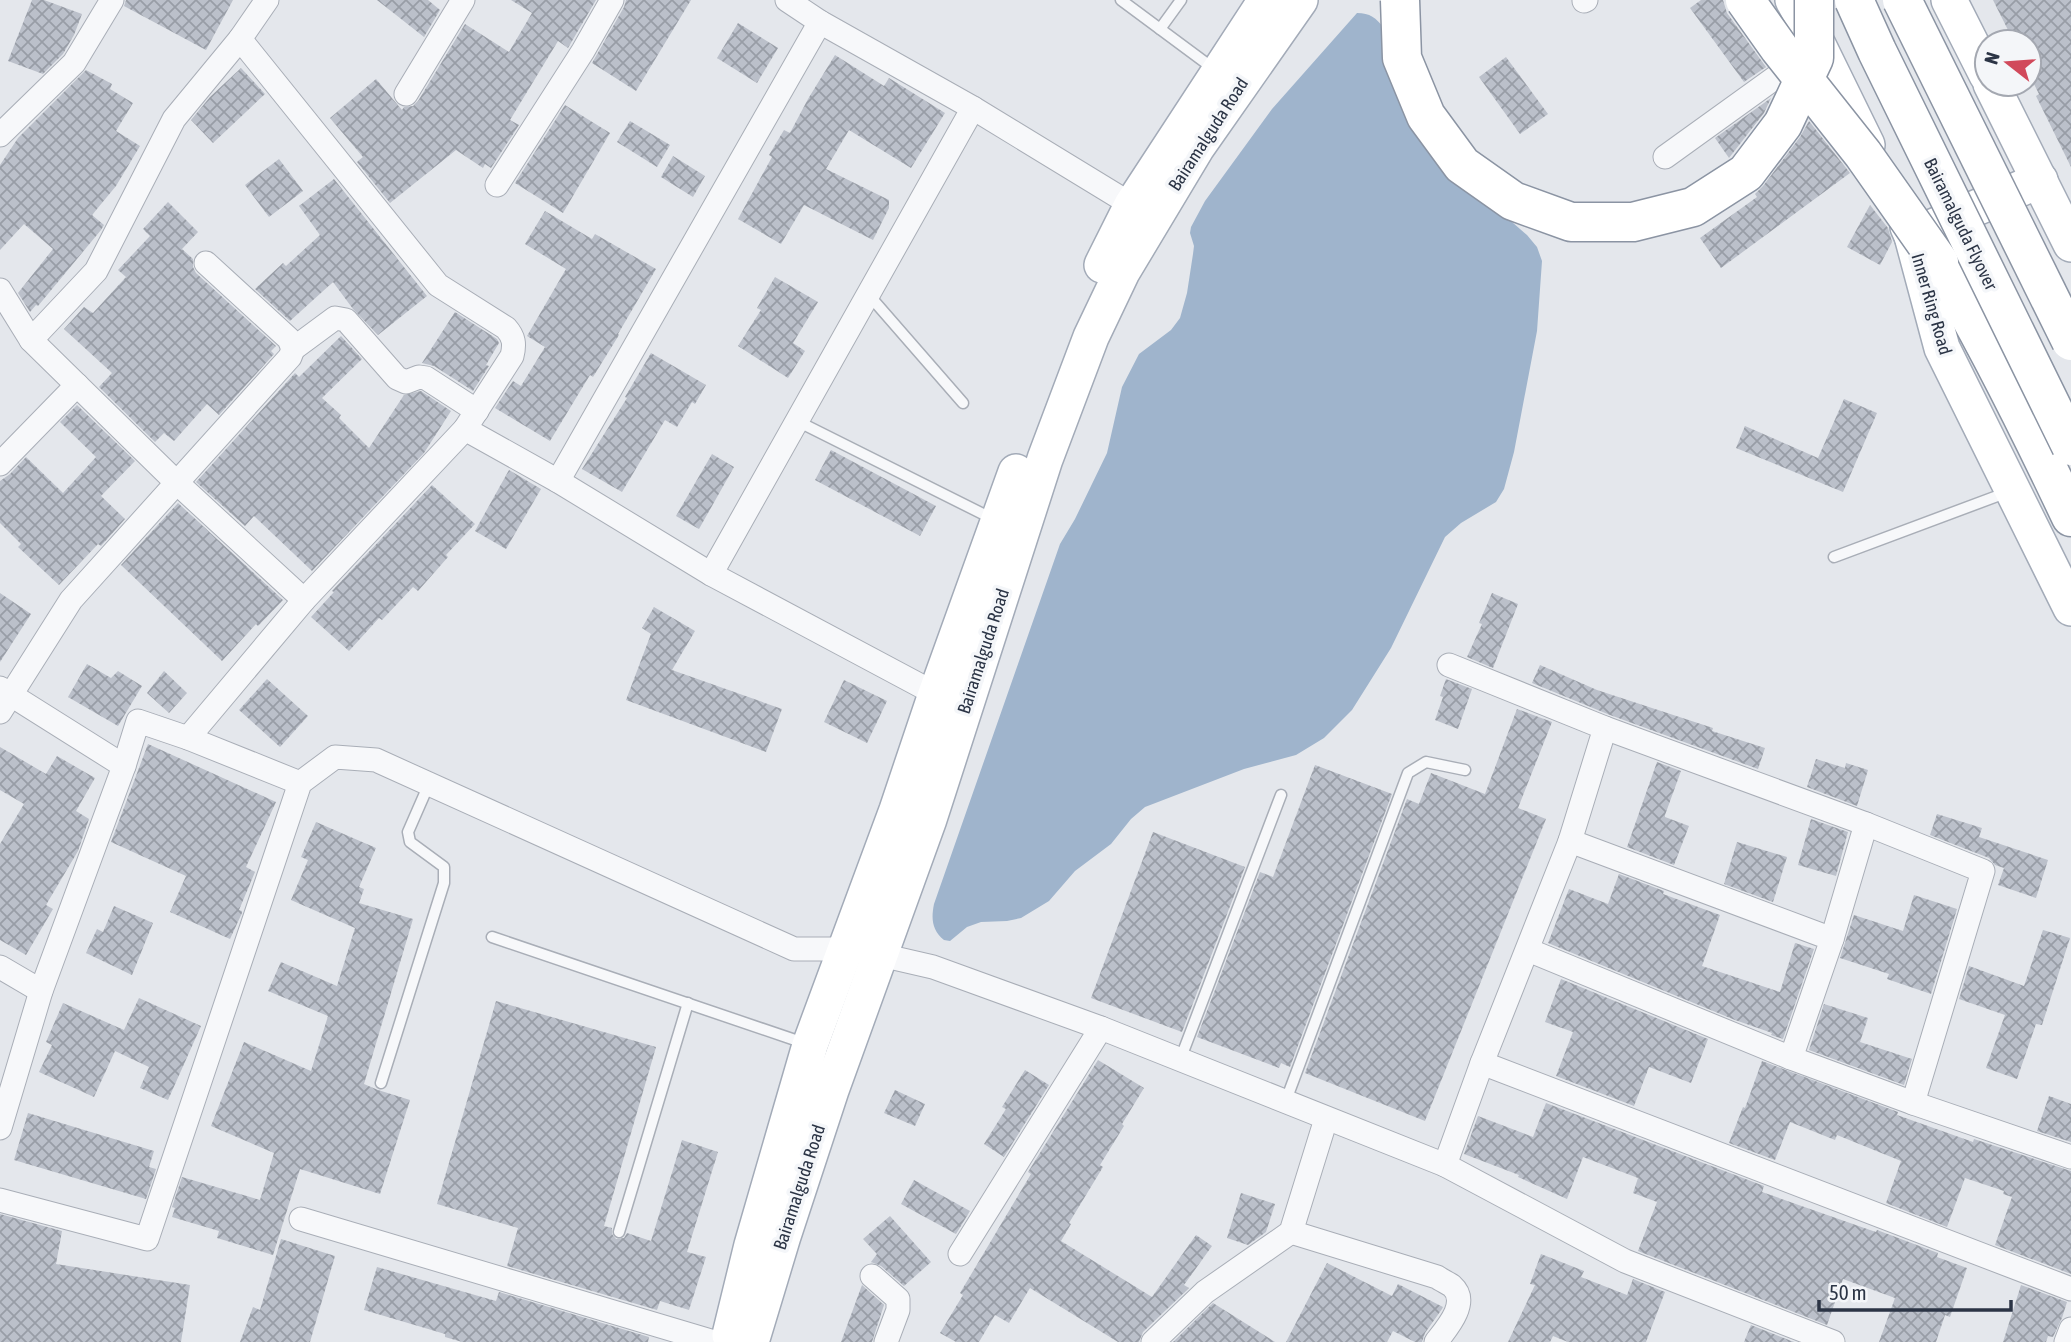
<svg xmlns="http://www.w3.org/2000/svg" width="2071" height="1342" viewBox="0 0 2071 1342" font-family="'Asap Condensed',sans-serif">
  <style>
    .water { fill: #9fb4cc }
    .building { fill: url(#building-cross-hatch) }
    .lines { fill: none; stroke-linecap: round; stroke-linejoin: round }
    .lane-casing { stroke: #a9aeb7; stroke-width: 13 }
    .street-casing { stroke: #a9aeb7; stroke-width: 25 }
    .primary-casing { stroke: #a3abb8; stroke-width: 38 }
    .highway-casing { stroke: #8b94a3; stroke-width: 41 }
    .lane { stroke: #f7f8fa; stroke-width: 10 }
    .street { stroke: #f7f8fa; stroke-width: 23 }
    .primary { stroke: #fff; stroke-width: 35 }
    .highway { stroke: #fff; stroke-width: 38 }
    .highway-bridge-casing { stroke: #8b94a3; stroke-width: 41; stroke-linecap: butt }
    .highway-bridge { stroke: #fff; stroke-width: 38 }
    .labels { text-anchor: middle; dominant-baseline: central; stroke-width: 7; stroke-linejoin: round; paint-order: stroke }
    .street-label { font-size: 18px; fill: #2b3445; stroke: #f4f6f9 }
  </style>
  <defs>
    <pattern id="building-cross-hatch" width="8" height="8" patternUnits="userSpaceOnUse" patternTransform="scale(1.75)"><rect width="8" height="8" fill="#bbc0ca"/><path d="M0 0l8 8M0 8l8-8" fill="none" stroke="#989da6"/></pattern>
  </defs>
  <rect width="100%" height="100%" fill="#e4e7ec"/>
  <path class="water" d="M 1357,13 C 1370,13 1376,18 1384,28 L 1504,215 L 1527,235 L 1537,247 L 1542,261 L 1537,331 L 1514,452 L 1504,489 L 1496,502 L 1461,523 L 1445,537 L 1391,648 L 1352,710 L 1324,738 L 1296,755 L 1244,769 L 1145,807 L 1131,819 L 1111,844 L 1075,871 L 1049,901 L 1021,918 L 1007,921 L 981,922 L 967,927 L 950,941 L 944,940 C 932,930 931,919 934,904 L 1060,544 L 1075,519 L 1107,453 L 1122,387 L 1139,354 L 1171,330 L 1180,318 L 1187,293 L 1193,254 L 1194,246 L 1190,233 L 1191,227 L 1205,201 L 1272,109 Z"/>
  <g class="building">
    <polygon points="32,0 44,0 82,14 74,35 63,54 43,74 8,61"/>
    <polygon points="126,0 233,0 206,50 124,6"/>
    <polygon points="377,0 428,0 440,10 424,37"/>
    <polygon points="511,0 596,0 568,48 558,41 510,120 519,125 491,168 485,164 483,168 456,150 390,203 357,162 363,157 330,118 376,79 402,110 404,107 413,106 418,101 465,24 509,52 532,13"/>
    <polygon points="626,0 691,0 636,91 592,63 624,7"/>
    <polygon points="1701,0 1723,0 1727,13 1766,67 1744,82 1690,8"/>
    <polygon points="1993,0 2071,0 2071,167 2036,96 2039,94 2029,74 2029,42 2014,42"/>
    <polygon points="738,23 778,48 757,83 717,58"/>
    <polygon points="835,55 884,86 889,78 945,113 911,168 849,130 826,169 889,200 889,208 873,240 804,205 781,244 738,219 772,157 769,155 784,130 790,133 808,99"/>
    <polygon points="1506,57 1548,114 1520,134 1479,77"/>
    <polygon points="241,68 265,94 213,143 191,120 210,97"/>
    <polygon points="86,70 112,84 110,89 133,103 116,131 140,146 116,186 92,215 104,225 101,230 38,306 36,305 30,312 18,293 53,249 24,224 0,250 0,165 18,138"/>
    <polygon points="1771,98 1764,113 1729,158 1715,138"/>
    <polygon points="565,105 610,133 563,213 515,183"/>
    <polygon points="630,121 670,145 657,167 617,142"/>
    <polygon points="1809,121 1850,173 1721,268 1700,238 1757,197 1755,194 1763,186 1800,137"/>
    <polygon points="673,156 705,176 693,197 661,177"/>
    <polygon points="279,159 303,191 269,217 245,185"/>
    <polygon points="334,179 427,296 378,335 353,309 333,282 290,321 255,289 283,263 286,266 320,235 299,206"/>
    <polygon points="168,202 198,232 182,249 193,259 193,267 196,273 276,346 271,351 274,354 219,415 207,404 174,441 164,433 155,442 99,387 112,373 64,329 84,307 93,313 126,277 118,270 150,236 143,229"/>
    <polygon points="1870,205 1888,228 1892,242 1880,265 1847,247"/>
    <polygon points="545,211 592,239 595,234 656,269 618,334 619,335 593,377 590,375 550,441 495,408 513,381 521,386 545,347 527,336 566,269 525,244"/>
    <polygon points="775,277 818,302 793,343 805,351 788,378 738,346 761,310 757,308"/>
    <polygon points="455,312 497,339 499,343 486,365 489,366 473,391 434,366 422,363"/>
    <polygon points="341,336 362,359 322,398 341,415 339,418 369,448 404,395 421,391 451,411 424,453 312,571 254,516 245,526 196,482 295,373 299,377"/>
    <polygon points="651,353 706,385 695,404 692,402 677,427 665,420 622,492 582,469 627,398 625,397"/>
    <polygon points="1844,399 1877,413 1843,492 1736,448 1745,426 1818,458"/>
    <polygon points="77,405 135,461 101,496 125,519 101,546 98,544 59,585 18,547 21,544 0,523 0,481 10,474 26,457 63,493 96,457 60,422"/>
    <polygon points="831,450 936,506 920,536 815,480"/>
    <polygon points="712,454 734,467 699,529 676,516"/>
    <polygon points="509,470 541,489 506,549 475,531"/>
    <polygon points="432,485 475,524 446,555 448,557 418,591 413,587 382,620 379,618 349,651 311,617 334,592 332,591"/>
    <polygon points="178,503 283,600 258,626 256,624 222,661 121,565"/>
    <polygon points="0,593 31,614 0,662"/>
    <polygon points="1492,593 1518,604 1493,668 1467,657 1482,624 1479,623"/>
    <polygon points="654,607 695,631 672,670 782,709 766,752 626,700 651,634 642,628"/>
    <polygon points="87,664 111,678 118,671 142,686 118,726 68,697"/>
    <polygon points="1540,665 1597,690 1713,728 1712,731 1765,748 1758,769 1610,715 1532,683"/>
    <polygon points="164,671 187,693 169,713 147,693"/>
    <polygon points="267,679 308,716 280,747 239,710"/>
    <polygon points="1446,679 1472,689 1458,729 1435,720 1443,697 1440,696"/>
    <polygon points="844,680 887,701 867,743 824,722"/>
    <polygon points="1517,709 1552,722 1518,808 1546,819 1425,1121 1305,1073 1407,799 1419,804 1431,773 1485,794"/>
    <polygon points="148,744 276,802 246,867 255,872 239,910 242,911 242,913 230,939 170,912 186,876 111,842"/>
    <polygon points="0,747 46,774 57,756 95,778 76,811 89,819 78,851 46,905 53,909 26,955 0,940 0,844 24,804 0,790"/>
    <polygon points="1816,759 1845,768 1846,763 1868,770 1857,806 1807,787"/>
    <polygon points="1657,762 1681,771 1665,815 1665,817 1689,826 1674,865 1627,847"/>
    <polygon points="1315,765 1392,794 1290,1067 1281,1063 1279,1068 1197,1037 1260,872 1273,877"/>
    <polygon points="1937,814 1982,828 1979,837 2048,860 2036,898 1998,885 2004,868 1995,865 1989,858 1930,835"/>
    <polygon points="1811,819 1848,832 1836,876 1798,865"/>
    <polygon points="316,822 376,848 359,887 364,889 359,903 413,919 364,1084 378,1090 410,1100 380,1194 300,1169 273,1255 217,1238 219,1231 172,1217 175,1208 172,1207 182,1177 260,1200 274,1153 211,1126 244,1042 311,1071 328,1016 268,991 281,962 337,986 355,928 291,900 308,860 301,857"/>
    <polygon points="1153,832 1245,867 1182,1032 1091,998"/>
    <polygon points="1737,842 1787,857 1773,902 1724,884"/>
    <polygon points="1619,874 1664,891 1663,894 1720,915 1702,966 1780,992 1795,943 1814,949 1783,1039 1771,1035 1772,1033 1735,1020 1548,943 1569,889 1608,904"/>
    <polygon points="1914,895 1957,909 1931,994 1887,979 1889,974 1840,958 1854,915 1903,931"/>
    <polygon points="114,906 153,923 132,975 86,953 97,929 103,932"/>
    <polygon points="2043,930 2070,938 2042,1025 2036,1024 2017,1079 1986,1068 2005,1015 1959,999 1969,966 2024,986"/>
    <polygon points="1561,979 1708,1039 1691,1083 1649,1067 1634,1106 1556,1076 1573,1032 1545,1022"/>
    <polygon points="139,998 201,1026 168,1100 140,1088 149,1067 115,1051 94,1097 39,1072 52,1045 46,1042 63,1003 124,1030"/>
    <polygon points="496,1001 656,1047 604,1226 612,1228 612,1234 616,1239 624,1238 627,1233 651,1241 682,1140 718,1152 687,1252 706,1257 689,1310 660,1301 657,1310 507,1266 518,1228 437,1204"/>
    <polygon points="1824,1004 1868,1018 1860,1042 1912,1059 1904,1085 1809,1050"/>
    <polygon points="1098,1060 1144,1088 1122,1124 1124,1126 1100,1165 1103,1167 1069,1223 1071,1224 1061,1241 1152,1297 1196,1235 1212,1246 1184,1285 1189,1288 1143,1332 1139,1342 1118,1342 1030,1288 1009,1323 995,1315 979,1342 956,1342 940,1333 963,1295 960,1293 1031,1174 1028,1172"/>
    <polygon points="1762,1061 1898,1112 1897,1115 1973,1142 1974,1139 2071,1171 2071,1274 1995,1245 2012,1197 2003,1194 2004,1191 1965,1178 1947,1227 1886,1203 1901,1161 1837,1135 1835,1140 1790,1122 1775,1160 1729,1143 1743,1107 1745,1108"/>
    <polygon points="1025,1070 1049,1085 1004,1157 984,1144 1006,1109 1002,1107"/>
    <polygon points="895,1090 925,1104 915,1126 884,1113"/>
    <polygon points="2049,1096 2071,1104 2071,1142 2037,1131"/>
    <polygon points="1546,1103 1764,1186 1762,1192 1870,1230 1876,1232 1877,1230 1938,1253 1937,1257 1967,1268 1950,1317 1945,1315 1936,1342 1879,1342 1895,1298 1843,1279 1827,1325 1638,1251 1657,1202 1633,1193 1638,1178 1583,1157 1567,1199 1518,1177 1519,1175 1464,1154 1478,1116 1533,1137"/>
    <polygon points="28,1113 154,1151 149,1167 156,1169 146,1199 14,1160"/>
    <polygon points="914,1180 970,1211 956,1234 901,1204"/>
    <polygon points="1241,1193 1275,1204 1266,1232 1248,1245 1227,1238"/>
    <polygon points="0,1214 62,1231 56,1264 190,1285 181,1342 0,1342"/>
    <polygon points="890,1216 931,1262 904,1286 881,1266 871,1262 877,1254 863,1239"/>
    <polygon points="281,1239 335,1256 310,1342 240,1342 253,1307 260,1310"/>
    <polygon points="1541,1254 1584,1271 1581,1277 1627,1295 1633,1279 1665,1292 1646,1342 1568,1342 1553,1336 1550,1342 1508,1342 1535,1285 1530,1284"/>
    <polygon points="1327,1263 1392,1296 1398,1284 1443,1307 1442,1309 1425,1333 1422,1342 1415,1342 1393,1331 1387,1342 1286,1342"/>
    <polygon points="377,1267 496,1301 499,1292 649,1337 648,1342 462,1342 445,1337 445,1334 364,1310"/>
    <polygon points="862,1285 884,1305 872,1342 841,1342"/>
    <polygon points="2021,1285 2067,1302 2062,1318 2053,1337 2048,1336 2046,1342 2003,1342"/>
    <polygon points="1213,1303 1275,1342 1173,1342"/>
    <polygon points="1751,1325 1794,1342 1744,1342"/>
  </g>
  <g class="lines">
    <g class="lane-casing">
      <g id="lane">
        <polyline points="1121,0 1214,69"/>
        <polyline points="1160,29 1181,0"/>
        <polyline points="868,294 963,403"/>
        <polyline points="797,421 995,520"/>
        <polyline points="1834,557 2008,492"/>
        <polyline points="492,937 804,1043"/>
        <polyline points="1180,1060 1281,795"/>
        <polyline points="381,1083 444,883 444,867 410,842 408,832 429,784"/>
        <polyline points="1285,1103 1408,773 1426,762 1465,770"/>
        <polyline points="619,1232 688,1003"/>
      </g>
    </g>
    <g class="street-casing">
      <g id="street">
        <polyline points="787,0 820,22 973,108 1132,205"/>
        <polyline points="1584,1 1586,0"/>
        <polyline points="240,39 267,0"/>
        <polyline points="406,94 463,0"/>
        <polyline points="0,135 74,63 112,0"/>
        <polyline points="1665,157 1801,59"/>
        <polyline points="497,185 583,51 612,0"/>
        <polyline points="0,290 31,340 176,482 304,600"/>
        <path d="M 31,340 L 96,271 L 174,119 L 240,39 L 438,285 L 506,328 C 514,337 515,344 512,356 L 465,429"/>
        <polyline points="293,349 335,318 346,320 397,378 406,382 419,377 426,378 477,411"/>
        <polyline points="0,464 77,385"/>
        <polyline points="558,481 820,22"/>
        <polyline points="711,574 973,108"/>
        <polyline points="0,688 124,766"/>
        <polyline points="0,712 71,600 290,357 293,349 289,339 206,263"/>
        <polyline points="1605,728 1866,824 1832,939"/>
        <polyline points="188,738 304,600 465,429 558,481 711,574 936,694"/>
        <polyline points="1866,824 1983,871 1913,1103"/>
        <polyline points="1570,841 1832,939 1791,1058"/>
        <polyline points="1528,950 1791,1058 1913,1103 2071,1157"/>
        <polyline points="0,967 41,991"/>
        <polyline points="1482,1063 2071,1289"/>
        <polyline points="0,1128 41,991 124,766 138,721 188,738 300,783"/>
        <polyline points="1445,1165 1625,1261 1833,1342"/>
        <polyline points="0,1200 147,1239 300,783 335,757 376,760 794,949 846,949 881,955 933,967 1101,1028 1445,1165 1482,1063 1570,841 1605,728 1449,665"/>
        <polyline points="301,1219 714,1342"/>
        <path d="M 1291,1232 L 1437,1277 C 1441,1280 1448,1283 1452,1286 C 1470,1302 1447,1328 1436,1342"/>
        <polyline points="960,1254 1101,1028"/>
        <polyline points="872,1276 898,1299 898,1310 886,1342"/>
        <polyline points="1153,1342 1205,1292 1291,1232 1326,1119"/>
        <polyline points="2066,1342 2071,1329"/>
      </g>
    </g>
    <g class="primary-casing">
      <g id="primary">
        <polyline points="1793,0 1819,47 1867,145"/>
        <polyline points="1949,0 1987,75"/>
        <polyline points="1991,84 2071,244"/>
        <polyline points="1908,227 1912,236 1942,348 2071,608"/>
        <polyline points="1912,236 2040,180"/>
        <polyline points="1102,265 1132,205 1266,0"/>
        <polyline points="730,1335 752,1245 810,1045 897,810 936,694 1016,472"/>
        <polyline points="751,1342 783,1236 831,1090 929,819 1045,459 1091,337 1122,272 1197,147 1300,0"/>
      </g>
    </g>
    <g class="highway-casing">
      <path id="highway" d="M 1939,262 C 1988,345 2030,430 2071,517"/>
    </g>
    <use href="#lane" class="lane"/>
    <use href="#street" class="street"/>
    <use href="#primary" class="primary"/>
    <use href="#highway" class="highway"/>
    <g class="highway-bridge-casing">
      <g id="highway-bridge">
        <polyline points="1400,0 1402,58 1426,116 1462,165 1513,201 1571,222 1633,222 1693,207 1746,173 1783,124 1814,58 1814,0"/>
        <polyline points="1745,0 1779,48 1863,154 1939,262"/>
        <polyline points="1854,0 1877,51 2071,446"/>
        <polyline points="1902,0 2071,341"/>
      </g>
    </g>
    <use href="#highway-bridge" class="highway-bridge"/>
  </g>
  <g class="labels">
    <g class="street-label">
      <text transform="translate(1208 134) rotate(-57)">Bairamalguda Road</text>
      <text transform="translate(1961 224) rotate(64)">Bairamalguda Flyover</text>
      <text transform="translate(1932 304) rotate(74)">Inner Ring Road</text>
      <text transform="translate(983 651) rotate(-72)">Bairamalguda Road</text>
      <text transform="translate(799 1187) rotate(-72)">Bairamalguda Road</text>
    </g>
  </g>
  <g transform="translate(2008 63) rotate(287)"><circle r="33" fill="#f4f6f9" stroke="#a4a8b1" stroke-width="2"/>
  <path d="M0-5L12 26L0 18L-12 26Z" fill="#d1495b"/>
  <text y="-10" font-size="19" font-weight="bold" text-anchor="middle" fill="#2b3445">N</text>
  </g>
  <path d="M1819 1300v10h192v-10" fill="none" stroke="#2b3445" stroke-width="3.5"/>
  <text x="1829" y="1300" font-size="21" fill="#2b3445" stroke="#f4f6f9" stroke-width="5" paint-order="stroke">50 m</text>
</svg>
